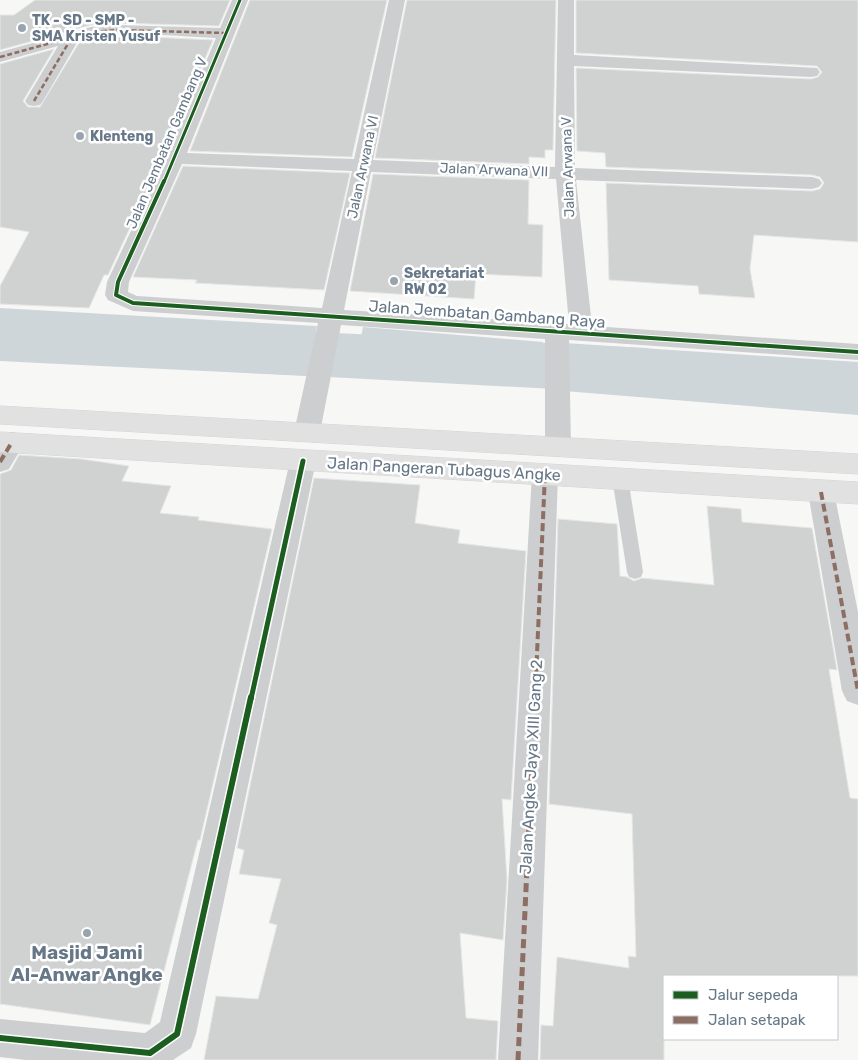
<svg xmlns="http://www.w3.org/2000/svg" width="858" height="1060" viewBox="0 0 858 1060" font-family="Rubik,sans-serif">
  <style>
    .water { fill: #cfd6d9 }
    .lines { fill: none; stroke-linecap: round; stroke-linejoin: round }
    .river { fill: #cfd6d9; fill-rule: evenodd }
    .building { fill: #d0d2d2; stroke: #e6e6e6 }
    .secondary-casing { stroke: #d3d5d5; stroke-width: 1 }
    .service { fill: #cdcecf; fill-rule: evenodd }
    .minor { fill: #cdcecf; fill-rule: evenodd }
    .secondary { fill: #e1e1e2; fill-rule: evenodd }
    .quiet-far2 { stroke: #8d6e63; stroke-width: 2.5; stroke-dasharray: 5 2.5; stroke-linecap: butt }
    .quiet-far1 { stroke: #8d6e63; stroke-width: 4; stroke-dasharray: 8 4; stroke-linecap: butt }
    .quiet { stroke: #8d6e63; stroke-width: 5; stroke-dasharray: 9 5; stroke-linecap: butt }
    .cycleway-far3-casing { stroke: #fff; stroke-width: 5 }
    .cycleway-far2-casing { stroke: #fff; stroke-width: 6 }
    .cycleway-far1-casing { stroke: #fff; stroke-width: 8 }
    .cycleway-casing { stroke: #fff; stroke-width: 9 }
    .cycleway-far3 { stroke: #1b5e20; stroke-width: 3 }
    .cycleway-far2 { stroke: #1b5e20; stroke-width: 4 }
    .cycleway-far1 { stroke: #1b5e20; stroke-width: 5 }
    .cycleway { stroke: #1b5e20; stroke-width: 6 }
    .poi-dot { fill: #99a4ae; stroke: #fff; stroke-width: 2 }
    .labels { text-anchor: middle; dominant-baseline: central; stroke-width: 5; stroke-linejoin: round; paint-order: stroke }
    .far-poi-label { font-size: 14px; font-weight: bold; fill: #667787; stroke: #fff; text-anchor: start }
    .far-street-label { font-size: 14px; fill: #667787; stroke: #fff }
    .street-label { font-size: 16px; fill: #667787; stroke: #fff }
    .near-poi-label { font-size: 19px; font-weight: bold; fill: #667787; stroke: #fff }
  </style>
  <rect width="100%" height="100%" fill="#f7f7f6"/>
  <g class="water">
    <polygon points="0,308 317,326 308,376 39,363 0,361"/>
    <polygon points="363,327 543,342 543,385 353,377"/>
    <polygon points="565,343 858,362 858,415 564,391"/>
  </g>
  <g class="lines">
    <polygon class="river" points="233,328 647,348 670,355 679,371 670,387 647,394 233,372 211,366 202,350 211,334"/>
  </g>
  <g class="building">
    <polygon points="35,0 230,0 219,26 118,23 91,25 0,50 0,15 14,15"/>
    <polygon points="250,0 387,0 352,157 190,151"/>
    <polygon points="407,0 556,0 553,150 545,150 545,158 529,157 529,164 375,158"/>
    <polygon points="576,0 858,0 858,242 754,235 750,269 755,298 699,294 698,286 609,280 606,183 812,191 820,189 824,183 820,177 812,175 606,167 605,153 577,151 576,68 811,79 818,77 822,72 817,66 576,53"/>
    <polygon points="129,36 213,40 163,157 108,275 104,275 89,308 0,304 0,286 29,232 0,227 0,64 54,49 23,101 28,107 40,107 79,43"/>
    <polygon points="183,166 350,173 324,290 195,283 197,280 133,277"/>
    <polygon points="373,174 529,180 528,224 543,225 542,277 476,274 474,299 350,291"/>
    <polygon points="19,455 81,459 129,466 122,481 171,486 160,513 199,517 198,520 272,529 200,840 198,840 150,1025 0,1004 0,474 11,470"/>
    <polygon points="314,478 420,485 415,523 460,530 458,543 526,551 511,800 502,799 507,880 503,940 460,933 466,1018 498,1021 496,1060 204,1060 216,996 258,999 277,925 269,923 281,879 239,874 244,850 237,848"/>
    <polygon points="707,506 741,509 742,522 812,528 837,670 829,669 850,798 858,799 858,976 664,976 664,1060 540,1060 541,1025 553,1026 557,957 629,968 628,956 636,957 632,814 549,804 558,519 617,524 620,576 627,577 634,581 642,578 714,585"/>
  </g>
  <g class="lines">
    <g class="secondary-casing">
      <g id="secondary">
        <polygon points="0,406 858,454 858,474 0,424"/>
        <polygon points="0,432 858,482 858,504 0,452"/>
      </g>
    </g>
    <polygon class="service" points="620,472 626,474 628,478 643,572 641,577 635,579 629,577 627,572 612,478 614,474"/>
    <g class="minor">
      <path d="M 232,0 L 248,0 L 187,153 L 354,159 L 389,0 L 405,0 L 373,160 L 555,167 L 558,0 L 574,0 L 574,55 L 817,68 L 820,72 L 817,76 L 811,77 L 574,66 L 575,168 L 812,177 L 819,179 L 822,183 L 819,187 L 812,189 L 576,180 L 592,326 L 858,344 L 858,360 L 569,340 L 571,446 L 567,453 L 558,456 L 549,453 L 545,446 L 545,339 L 341,325 L 320,432 L 316,439 L 307,442 L 298,439 L 294,432 L 318,323 L 133,311 L 108,300 L 105,295 L 107,282 L 165,158 L 216,38 C 173,36 120,29 78,41 L 43,101 L 40,105 L 34,106 L 28,105 L 25,101 L 58,46 L 0,62 L 0,52 L 91,27 L 118,25 L 220,28 ZM 182,164 L 352,171 L 322,308 L 137,296 L 128,292 L 129,282 ZM 371,172 L 556,179 L 569,324 L 344,310 Z"/>
      <polygon points="12,432 21,435 25,442 9,469 0,472 0,440 3,435"/>
      <polygon points="303,451 312,454 316,461 196,1034 191,1048 173,1060 26,1060 0,1057 0,1019 145,1033 160,1022 290,461 294,454"/>
      <polygon points="545,464 554,467 558,474 538,1060 498,1060 532,474 536,467"/>
      <polygon points="821,481 830,485 834,492 858,612 858,705 847,701 842,691 808,492 812,485"/>
    </g>
    <use href="#secondary" class="secondary"/>
    <g class="quiet-far2">
      <polyline points="0,57 91,32 118,30 226,33"/>
      <polyline points="34,101 72,37"/>
    </g>
    <g class="quiet-far1">
      <polyline points="0,462 12,442"/>
      <polyline points="821,492 858,691"/>
      <polyline points="535,699 545,474"/>
    </g>
    <polyline class="quiet" points="518,1060 535,697"/>
    <g class="cycleway-far3-casing">
      <polyline id="cycleway-far3" points="164,182 240,0"/>
    </g>
    <g class="cycleway-far2-casing">
      <polyline id="cycleway-far2" points="164,181 118,282 116,295 133,303 858,352"/>
    </g>
    <g class="cycleway-far1-casing">
      <polyline id="cycleway-far1" points="251,699 303,461"/>
    </g>
    <g class="cycleway-casing">
      <polyline id="cycleway" points="0,1038 150,1053 177,1034 251,697"/>
    </g>
    <use href="#cycleway-far3" class="cycleway-far3"/>
    <use href="#cycleway-far2" class="cycleway-far2"/>
    <use href="#cycleway-far1" class="cycleway-far1"/>
    <use href="#cycleway" class="cycleway"/>
  </g>
  <g class="poi-dot">
    <circle cx="22" cy="28" r="5"/>
    <circle cx="80" cy="136" r="5"/>
    <circle cx="394" cy="281" r="5"/>
    <circle cx="87" cy="933" r="5"/>
  </g>
  <g class="labels">
    <g class="far-poi-label">
      <text x="32" y="20">TK - SD - SMP -<tspan x="32" dy="16">SMA Kristen Yusuf</tspan></text>
      <text x="90" y="136">Klenteng</text>
      <text x="404" y="273">Sekretariat<tspan x="404" dy="16">RW 02</tspan></text>
    </g>
    <g class="far-street-label">
      <text transform="translate(167 143) rotate(-67)">Jalan Jembatan Gambang V</text>
      <text transform="translate(363 167) rotate(-78)">Jalan Arwana VI</text>
      <text transform="translate(568 167) rotate(-92)">Jalan Arwana V</text>
      <text transform="translate(494 170) rotate(2)">Jalan Arwana VII</text>
    </g>
    <g class="street-label">
      <text transform="translate(487 314) rotate(4)">Jalan Jembatan Gambang Raya</text>
      <text transform="translate(444 469) rotate(3)">Jalan Pangeran Tubagus Angke</text>
      <text transform="translate(531 767) rotate(-87)">Jalan Angke Jaya XIII Gang 2</text>
    </g>
    <g class="near-poi-label">
      <text x="87" y="952">Masjid Jami<tspan x="87" dy="22">Al-Anwar Angke</tspan></text>
    </g>
  </g>
  <rect x="663" y="975" width="175" height="65" fill="#ffffff" stroke="#c2c9cf"/>
  <rect x="673" y="991" width="25" height="8" fill="#1b5e20" stroke="#c2c9cf"/>
  <text x="708" y="1000" font-size="15" fill="#667787">Jalur sepeda</text>
  <rect x="673" y="1016" width="25" height="8" fill="#8d6e63" stroke="#c2c9cf"/>
  <text x="708" y="1025" font-size="15" fill="#667787">Jalan setapak</text>
</svg>
